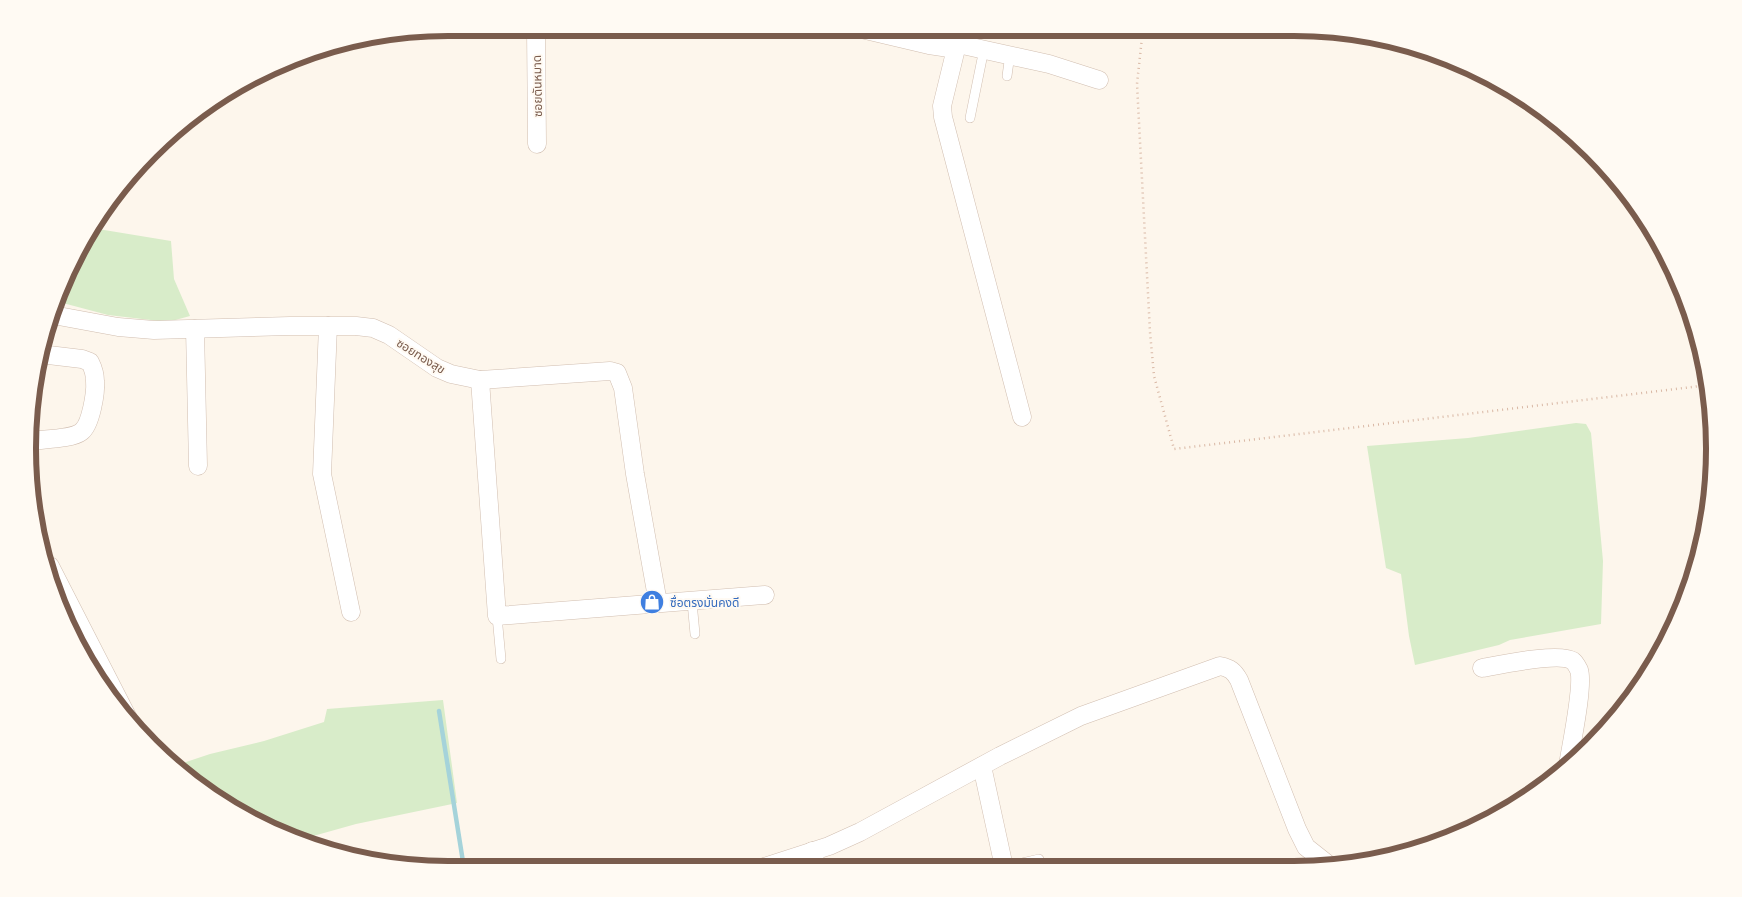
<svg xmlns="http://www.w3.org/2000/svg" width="1742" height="897" viewBox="0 0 1742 897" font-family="'Golos Text','Noto Sans Thai',sans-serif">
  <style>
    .green { fill: #d8ecc9 }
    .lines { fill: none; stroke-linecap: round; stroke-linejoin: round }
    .stream { stroke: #a5d3da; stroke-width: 4.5 }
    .canal { stroke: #bfe3e8; stroke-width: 15 }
    .service-casing { stroke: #d1beb0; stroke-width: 10 }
    .minor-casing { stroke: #d1beb0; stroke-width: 19 }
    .path { stroke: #d9b8a5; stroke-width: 2.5; stroke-dasharray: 1 4; stroke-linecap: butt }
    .service { stroke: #fff; stroke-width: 9 }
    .minor { stroke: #fff; stroke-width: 18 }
    .labels { text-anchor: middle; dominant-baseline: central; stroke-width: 4; stroke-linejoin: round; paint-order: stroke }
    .street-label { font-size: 12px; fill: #7a5c4d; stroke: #fffaf3 }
    .shop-label { font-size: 12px; fill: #366cbe; stroke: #fffaf3; text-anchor: start }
    .rim { fill: none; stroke: #7a5c4d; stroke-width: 6 }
  </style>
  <rect width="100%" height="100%" fill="#fdf6ec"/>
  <g class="green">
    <polygon points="92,228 171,241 174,279 190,316 168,322 108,315 59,302"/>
    <polygon points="1576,423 1586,424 1591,433 1603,561 1601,624 1510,640 1499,645 1415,665 1409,636 1401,574 1386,568 1367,446 1468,438"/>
    <polygon points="443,700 457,803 356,824 299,840 262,826 177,765 210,754 264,741 324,722 327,709"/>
  </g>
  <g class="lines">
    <polyline class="stream" points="439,711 464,868"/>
    <polyline class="canal" points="1711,396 1711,398"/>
    <g class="service-casing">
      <g id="service">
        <polyline points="1007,76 1010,54"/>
        <polyline points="970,118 984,49"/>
        <polyline points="692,602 695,634"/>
        <polyline points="497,616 501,659"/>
        <polyline points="1005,867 1039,859"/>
      </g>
    </g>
    <g class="minor-casing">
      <g id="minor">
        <polyline points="536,28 537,144"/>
        <polyline points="857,28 929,45 956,49"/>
        <polyline points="961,28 942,106 943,117 1022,417"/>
        <polyline points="958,44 1049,64 1099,80"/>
        <polyline points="53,315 118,327 154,330 290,326 356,326 373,328 389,335 437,368 451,374 480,380 610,371 617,373 623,388 635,474 658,603"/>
        <polyline points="328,326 322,474 351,612"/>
        <polyline points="195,329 198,466"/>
        <polyline points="480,380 497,616 765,595"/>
        <path d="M 32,441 C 44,439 72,439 81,432 C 91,425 96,392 95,381 C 95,374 93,368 90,362 L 82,359 L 40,354"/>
        <polyline points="50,566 128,718"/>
        <path d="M 1482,668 C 1499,665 1560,652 1573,661 C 1575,662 1578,668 1579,670 C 1584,685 1571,746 1568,765"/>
        <polyline points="982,766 1004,867"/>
        <polyline points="812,851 817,867"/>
        <path d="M 761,868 L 829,846 L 860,832 L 1000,756 L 1081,716 L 1220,666 C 1230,668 1234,671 1239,680 L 1297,829 L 1306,847 L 1330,866"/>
      </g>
    </g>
    <polyline class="path" points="1143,28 1137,84 1150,332 1154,376 1174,449 1709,385"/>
    <use href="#service" class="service"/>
    <use href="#minor" class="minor"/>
  </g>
  <defs>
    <g id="shop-disc" transform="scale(1.25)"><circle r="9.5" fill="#3f7fe0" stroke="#fffaf3"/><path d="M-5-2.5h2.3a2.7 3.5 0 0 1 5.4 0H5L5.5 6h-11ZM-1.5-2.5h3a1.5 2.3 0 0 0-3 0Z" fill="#fff"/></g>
  </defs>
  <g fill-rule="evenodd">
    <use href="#shop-disc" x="652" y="602"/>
  </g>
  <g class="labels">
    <g class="street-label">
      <text transform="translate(537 86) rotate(-91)">ซอยตันหมาด</text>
      <text transform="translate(421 356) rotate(32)">ซอยทองสุข</text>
    </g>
    <g class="shop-label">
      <text x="670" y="602">ซื่อตรงมั่นคงดี</text>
    </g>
  </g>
  <path d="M0 0H1742V897H0ZM448 36H1294A412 412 0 0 1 1706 448V449A412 412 0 0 1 1294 861H448A412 412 0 0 1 36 449V448A412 412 0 0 1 448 36Z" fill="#fffaf3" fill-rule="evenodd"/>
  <path class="rim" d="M448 36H1294A412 412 0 0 1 1706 448V449A412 412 0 0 1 1294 861H448A412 412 0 0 1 36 449V448A412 412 0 0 1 448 36Z"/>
</svg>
